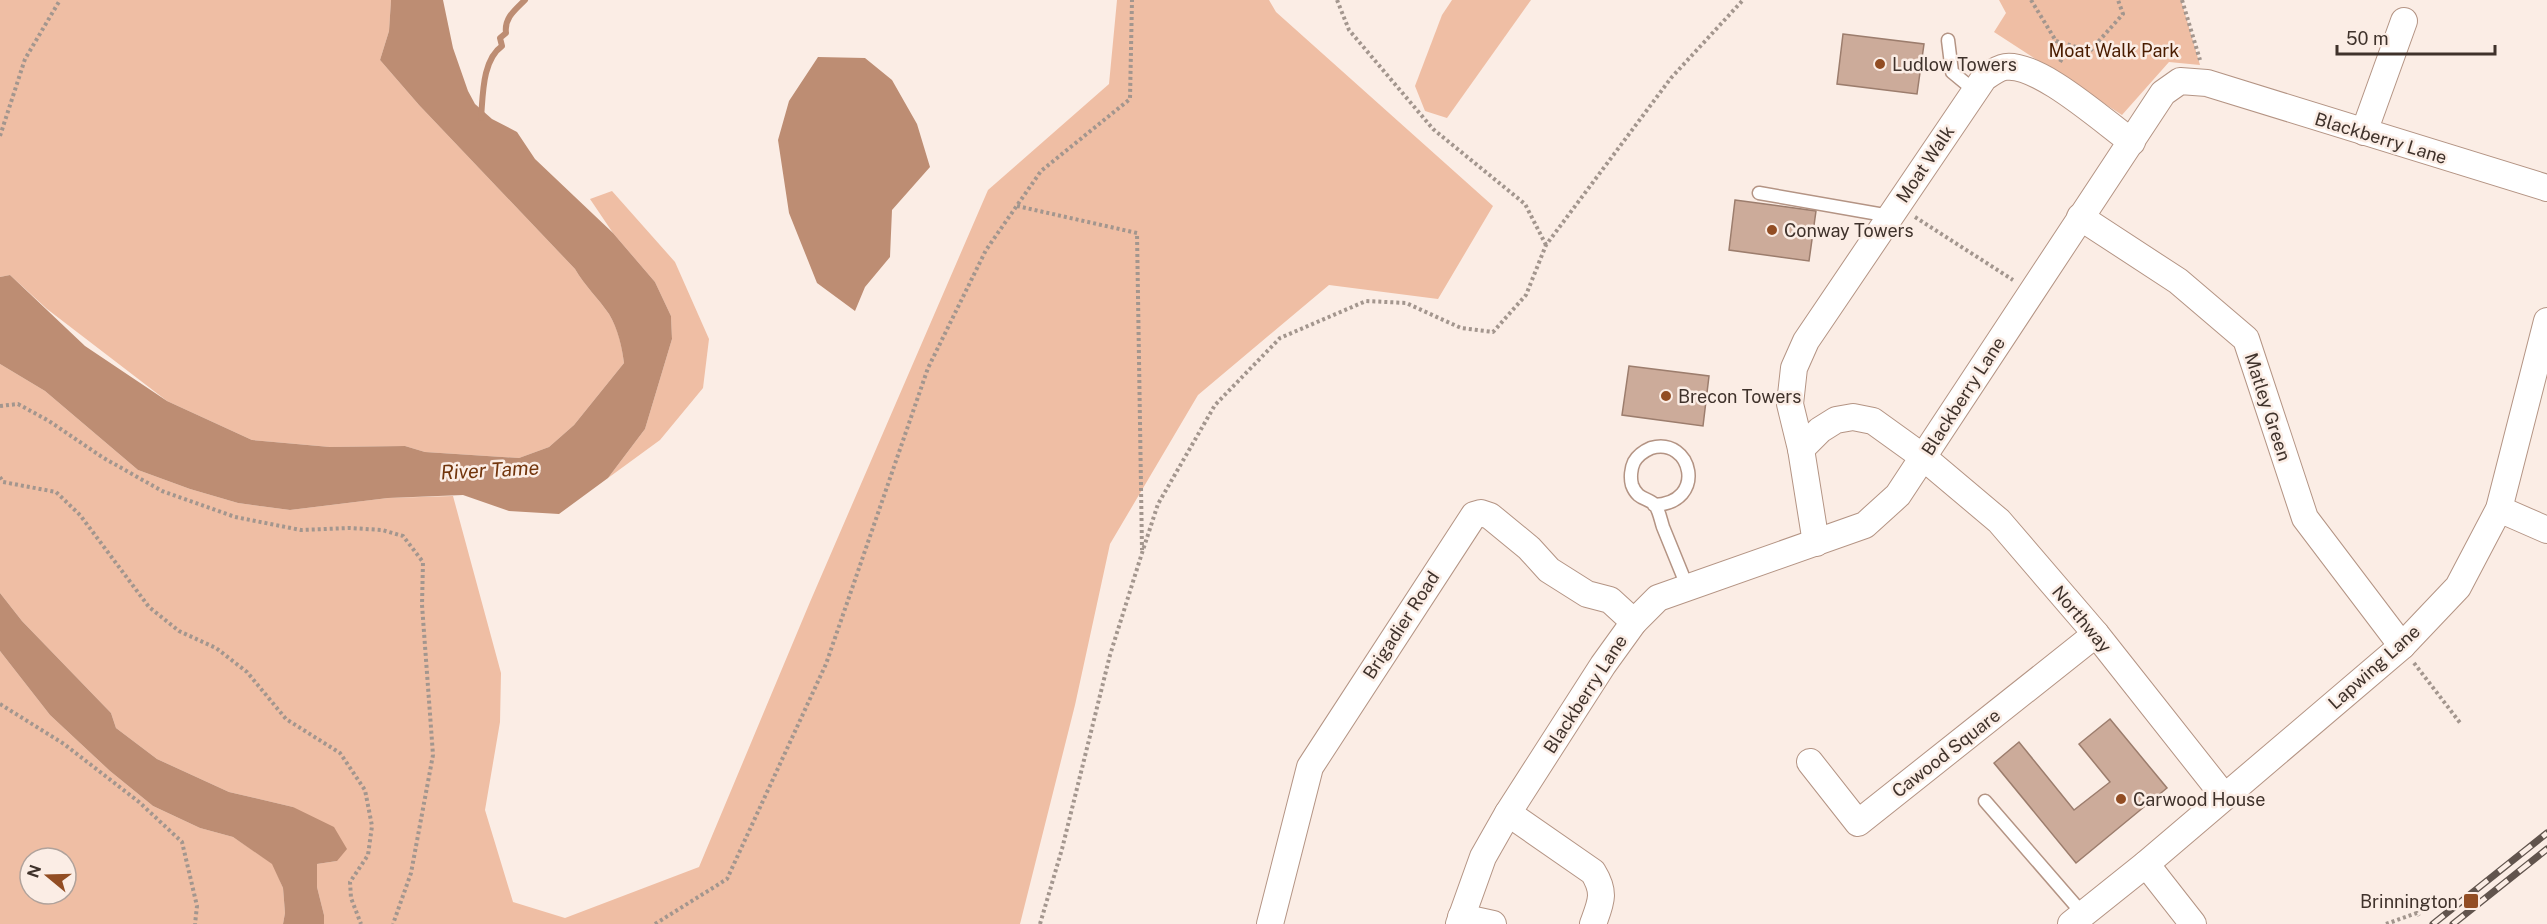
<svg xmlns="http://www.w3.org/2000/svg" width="2547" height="924" viewBox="0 0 2547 924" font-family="'Public Sans',sans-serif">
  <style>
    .green { fill: #efbea4; fill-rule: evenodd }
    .water { fill: #bd8d73 }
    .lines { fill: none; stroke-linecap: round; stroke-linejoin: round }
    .stream { stroke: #bd8d73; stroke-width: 6 }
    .building { fill: #ccab9a; stroke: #9c7d6d; stroke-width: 1.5 }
    .lane-casing { stroke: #b49484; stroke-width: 15 }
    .street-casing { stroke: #b49484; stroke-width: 28 }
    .path { stroke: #a3968e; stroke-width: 4; stroke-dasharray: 3 3; stroke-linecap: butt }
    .lane { stroke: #fff; stroke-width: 12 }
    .street { stroke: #fff; stroke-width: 26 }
    .rail-casing { stroke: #61544d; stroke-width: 7 }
    .rail { stroke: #fbede5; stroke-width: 4.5; stroke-dasharray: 14; stroke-linecap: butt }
    .poi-dot { fill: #924d23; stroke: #fbede5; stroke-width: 2 }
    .labels { text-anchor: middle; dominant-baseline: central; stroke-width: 5; stroke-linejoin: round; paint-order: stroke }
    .park-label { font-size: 18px; fill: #491c00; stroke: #fbede5 }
    .poi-label { font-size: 18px; fill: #3f322b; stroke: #fbede5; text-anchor: start }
    .street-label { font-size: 18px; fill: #3f322b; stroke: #fbede5 }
    .water-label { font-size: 20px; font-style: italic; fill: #72350c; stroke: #fbede5 }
  </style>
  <rect width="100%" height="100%" fill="#fbede5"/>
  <g class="green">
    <path d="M 0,0 L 391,0 L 389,31 L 380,60 L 419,105 L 575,269 C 585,286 598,298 609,314 C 618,329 622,346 624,363 L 574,425 L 549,447 L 519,458 L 425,452 L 405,446 L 330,447 L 252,440 L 167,401 L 47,309 L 10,275 L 0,277 Z"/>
    <polygon points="1117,0 1269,0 1276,12 1493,206 1438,299 1329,285 1198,395 1110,544 1075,705 1020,924 324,924 324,915 317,887 317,864 337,861 293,807 229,792 157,759 116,728 111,713 22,621 0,593 0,364 45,391 138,470 190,489 238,503 290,510 388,498 453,496 501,673 500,722 485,810 513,902 565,918 699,867 810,602 988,190 1109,84"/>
    <polygon points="1452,0 1531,0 1447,118 1425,111 1415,86 1442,15"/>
    <polygon points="1999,0 2181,0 2200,65 2169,62 2122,115 1994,32 2006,13"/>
    <polygon points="612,191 675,262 709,339 703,388 660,440 608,478 645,429 672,339 671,316 655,282 613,233 590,199"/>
    <path d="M 0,651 L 50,715 L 110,771 L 153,806 L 200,828 L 233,837 L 273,864 L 283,888 L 285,913 L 283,924 L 0,924 ZM 30,858 L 66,858 L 66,894 L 30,894 Z"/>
  </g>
  <g class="water">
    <path d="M 391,0 L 443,0 L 453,48 L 468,91 L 475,104 L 492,119 L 517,132 L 535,159 L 613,233 L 655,282 L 671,316 L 672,339 L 645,429 L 608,478 L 559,514 L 509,511 L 463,495 L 388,498 L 290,510 L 238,503 L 190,489 L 138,470 L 45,391 L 0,364 L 0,277 L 10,275 L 85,346 L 167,401 L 252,440 L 330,447 L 405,446 L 425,452 L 519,458 L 549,447 L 574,425 L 624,363 C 622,347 618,329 609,314 C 598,298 585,286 575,269 L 419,105 L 380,60 L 389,31 Z"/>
    <polygon points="818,57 865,58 892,80 917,124 930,167 892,210 890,257 865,287 855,311 817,283 789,213 778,140 789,101"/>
    <polygon points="0,593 22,621 111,713 116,728 157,759 229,792 293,807 334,827 347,849 337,861 317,864 317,887 324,915 324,924 283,924 285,913 283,888 272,864 233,837 200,828 153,806 110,771 50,715 0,651"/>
  </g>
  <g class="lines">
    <path class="stream" d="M 481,118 C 483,96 482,60 502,46 L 500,38 L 506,33 C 504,18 515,10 525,0"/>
  </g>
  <g class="building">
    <polygon points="1843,34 1924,44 1917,94 1837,84"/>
    <polygon points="1735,200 1816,211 1809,261 1729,250"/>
    <polygon points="1629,366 1709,376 1703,426 1622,415"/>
    <polygon points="2110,719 2167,788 2076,863 1994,763 2019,742 2074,810 2110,782 2079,744"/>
  </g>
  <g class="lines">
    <g class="lane-casing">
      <g id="lane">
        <polyline points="1948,40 1952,72 1975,91"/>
        <polyline points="1759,193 1890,216"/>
        <path d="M 1654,505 C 1708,503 1692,436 1651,448 C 1644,451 1638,455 1634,462 C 1631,468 1630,478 1632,485 C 1638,501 1648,497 1655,505 C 1659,510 1661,521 1663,527 C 1671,547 1679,566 1687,586"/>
        <polyline points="1985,801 2083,914"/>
      </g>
    </g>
    <g class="street-casing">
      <g id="street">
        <polyline points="2364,132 2404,21"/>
        <polyline points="2080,217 2178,281 2246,339 2305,518 2402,646"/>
        <polyline points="1801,449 1820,430 1836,420 1853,417 1873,421 1923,457 1999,521 2096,634 2224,796"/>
        <polyline points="2499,509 2547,530"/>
        <path d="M 1816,543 L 1801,449 L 1790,404 L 1794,368 L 1806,341 L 1984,78 C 1990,74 1998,68 2005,67 C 2038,62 2104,122 2132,142"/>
        <polyline points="1810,762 1858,823 2096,634"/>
        <path d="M 1508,813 L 1593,872 C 1606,893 1601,902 1593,924"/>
        <polyline points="2146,864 2193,924"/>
        <polyline points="1461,917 1493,924"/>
        <polyline points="1270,924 1310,767 1474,515 1481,513 1490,516 1529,548 1549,570 1587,594 1610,600 1634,622"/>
        <polyline points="1459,924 1483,857 1508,813 1603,665 1634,622 1658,598 1865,525 1898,495 2163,93 2180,81 2207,83 2547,188"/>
        <polyline points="2071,924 2146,864 2402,646 2458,587 2499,509 2547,321"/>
      </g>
    </g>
    <g class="path">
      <polyline points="1337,0 1349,30 1433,129 1525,204 1546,245"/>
      <polyline points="2031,0 2056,41 2090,51 2123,14 2118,0"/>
      <polyline points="2182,0 2200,60"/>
      <polyline points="2060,62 2070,46"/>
      <polyline points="0,136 25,59 60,0"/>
      <polyline points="1017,206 1137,233 1142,550"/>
      <polyline points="1915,217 2013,280"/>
      <polyline points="0,406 18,404 49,421 102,457 162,491 235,517 301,530 350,528 382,530 403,536 423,562 422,605 433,755 411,873 393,924"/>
      <polyline points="0,477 3,482 56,492 80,515 149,607 179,631 216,648 247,672 286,719 340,753 365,790 372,826 368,855 350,882 351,898 361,924"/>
      <polyline points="2414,663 2461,724"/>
      <polyline points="0,704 64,744 139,802 182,842 197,906 195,924"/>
      <polyline points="655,924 727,879 826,664 928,368 986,250 1041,171 1130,99 1132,0"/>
      <polyline points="1040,924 1062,849 1110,655 1142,553 1158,504 1215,405 1280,338 1366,301 1406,303 1461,328 1493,332 1526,295 1546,245 1671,78 1743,0"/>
      <polyline points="2386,924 2417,913 2419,916"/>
    </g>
    <use href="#lane" class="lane"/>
    <use href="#street" class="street"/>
    <g class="rail-casing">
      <g id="rail">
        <polyline points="2433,924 2547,833"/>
        <polyline points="2453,924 2547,849"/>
      </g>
    </g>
    <use href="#rail" class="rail"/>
  </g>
  <g class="poi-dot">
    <circle cx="1880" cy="64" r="6"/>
    <circle cx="1772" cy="230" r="6"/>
    <circle cx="1666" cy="396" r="6"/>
    <circle cx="2121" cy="799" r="6"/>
    <rect x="2463" y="893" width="16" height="16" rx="3"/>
  </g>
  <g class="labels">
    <g class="park-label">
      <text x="2114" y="50">Moat Walk Park</text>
    </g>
    <g class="poi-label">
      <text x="1892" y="64">Ludlow Towers</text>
      <text x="1784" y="230">Conway Towers</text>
      <text x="1678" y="396">Brecon Towers</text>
      <text x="2133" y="799">Carwood House</text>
      <text x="2458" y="901" text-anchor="end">Brinnington</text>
    </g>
    <g class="street-label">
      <text transform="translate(2381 138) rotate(17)">Blackberry Lane</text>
      <text transform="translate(1925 164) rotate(-56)">Moat Walk</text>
      <text transform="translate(1963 396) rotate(-57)">Blackberry Lane</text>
      <text transform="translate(2268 407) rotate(72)">Matley Green</text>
      <text transform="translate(2082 619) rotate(50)">Northway</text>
      <text transform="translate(1401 625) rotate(-57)">Brigadier Road</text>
      <text transform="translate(2374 667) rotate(-42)">Lapwing Lane</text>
      <text transform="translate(1585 694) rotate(-57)">Blackberry Lane</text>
      <text transform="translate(1946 753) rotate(-38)">Cawood Square</text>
    </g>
    <g class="water-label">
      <text transform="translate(490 470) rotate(-3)">River Tame</text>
    </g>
  </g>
  <g transform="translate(48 876) rotate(289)"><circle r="28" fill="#fbede5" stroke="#b0a29b" stroke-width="1.5"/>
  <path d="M0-4.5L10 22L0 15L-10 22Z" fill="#924d23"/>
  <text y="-9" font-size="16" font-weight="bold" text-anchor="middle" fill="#3f322b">N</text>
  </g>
  <path d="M2337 45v9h158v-9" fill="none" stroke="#3f322b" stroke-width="3"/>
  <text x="2346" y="45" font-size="18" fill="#3f322b" stroke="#fbede5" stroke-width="4.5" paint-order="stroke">50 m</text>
</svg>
